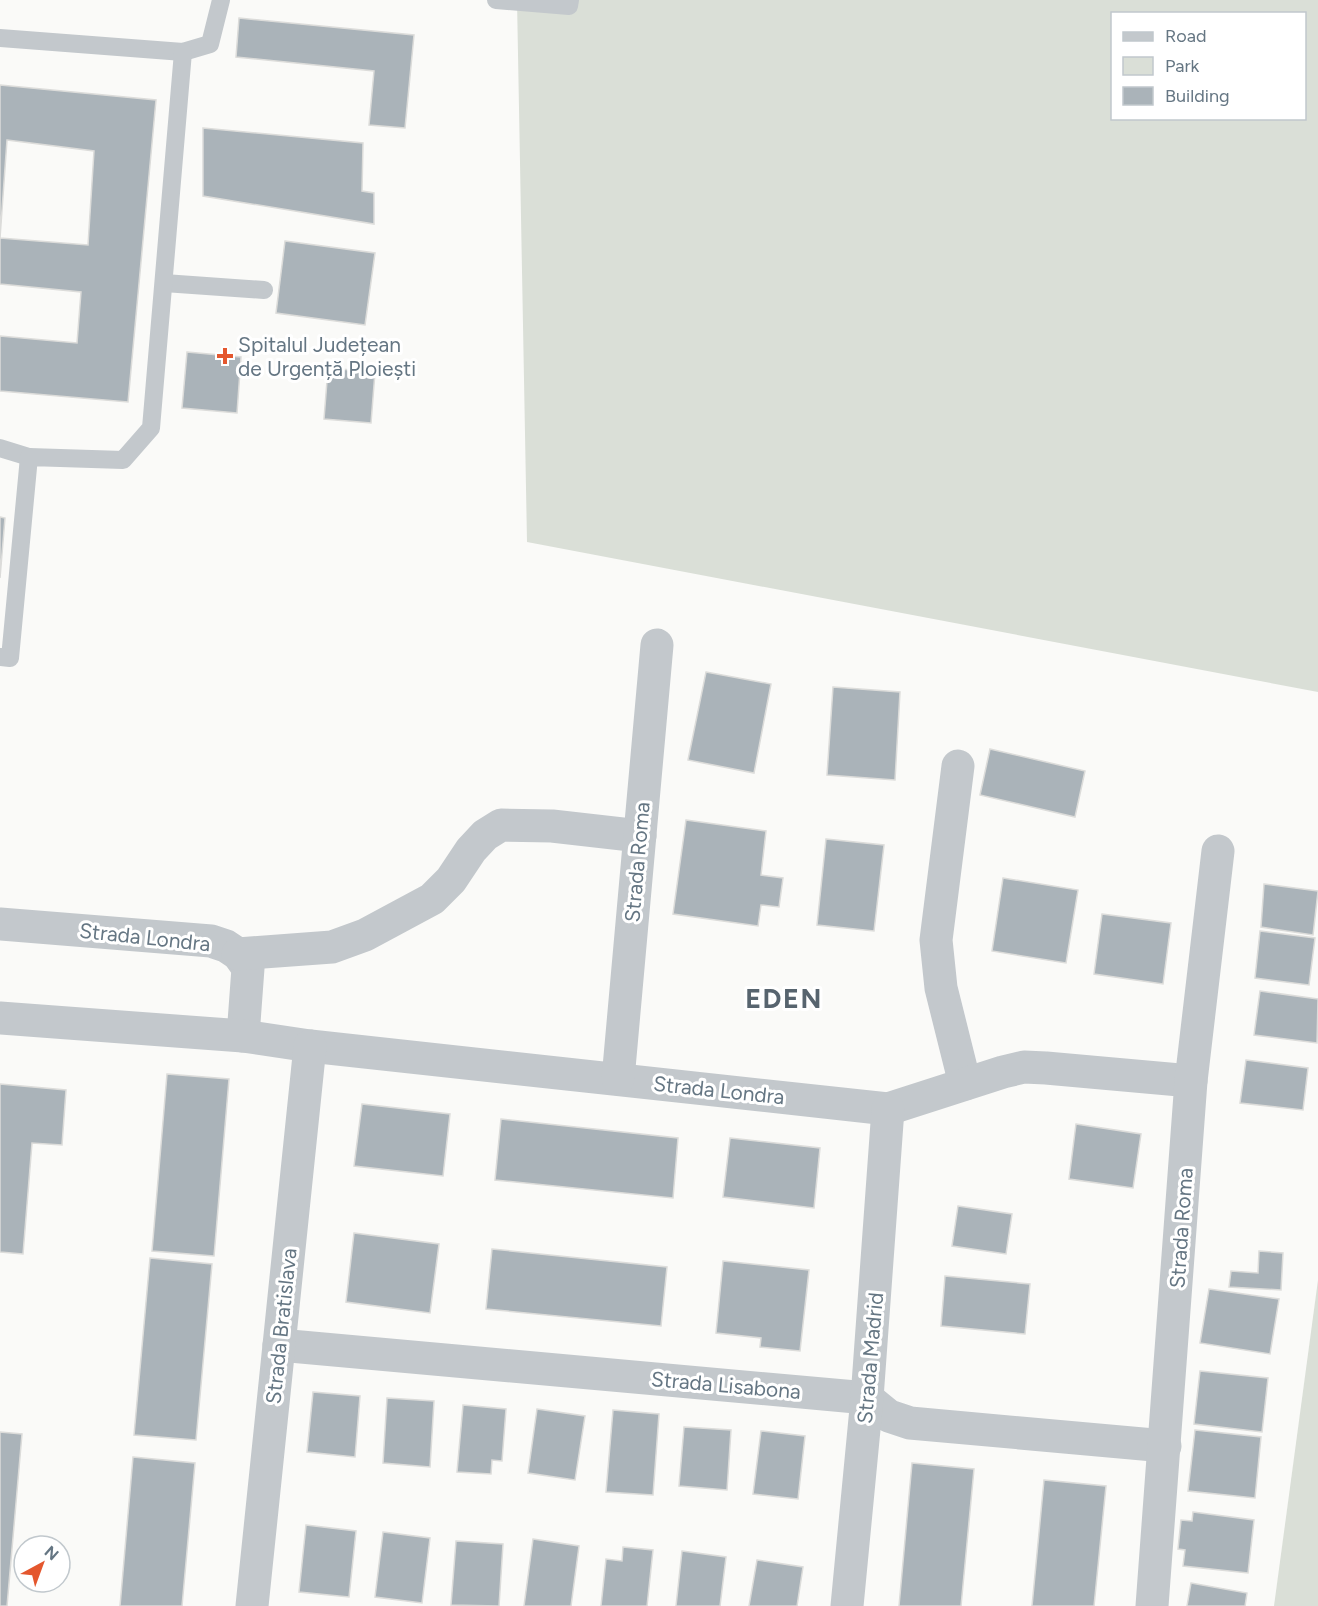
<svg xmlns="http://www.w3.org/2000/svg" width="1318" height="1606" viewBox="0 0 1318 1606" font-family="Figtree,sans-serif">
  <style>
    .green { fill: #dadfd7; fill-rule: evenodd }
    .building { fill: #aab3b9; stroke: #dcdcda; stroke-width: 1.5; fill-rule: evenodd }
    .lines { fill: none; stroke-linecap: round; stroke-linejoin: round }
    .service { stroke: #c3c8cc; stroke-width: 18 }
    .minor { stroke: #c3c8cc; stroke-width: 33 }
    .poi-dot { fill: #e4572e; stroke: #fff; stroke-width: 2 }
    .labels { text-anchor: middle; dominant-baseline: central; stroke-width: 6; stroke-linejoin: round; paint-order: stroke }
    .poi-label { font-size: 21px; fill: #657683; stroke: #fff; text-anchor: start }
    .street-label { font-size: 21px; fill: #657683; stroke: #fff }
    .district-label { font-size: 27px; font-weight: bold; letter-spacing: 1.5px; fill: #57646e; stroke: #fff }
  </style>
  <rect width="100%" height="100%" fill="#fafaf8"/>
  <g class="green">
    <path d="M 517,0 L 1318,0 L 1318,692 L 527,542 ZM 1112,14 L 1304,14 L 1304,118 L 1112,118 Z"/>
    <polygon points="1318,1280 1318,1606 1274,1606"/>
  </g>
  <g class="building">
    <polygon points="239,18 414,35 405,128 369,125 374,71 236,57"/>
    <path d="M 0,85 L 156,100 L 128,402 L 0,391 L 0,336 L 77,343 L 81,292 L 0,284 ZM 7,140 L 94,151 L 88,245 L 0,238 Z"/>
    <polygon points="203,128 363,143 362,191 374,193 374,224 203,196"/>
    <polygon points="285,241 375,253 365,325 276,313"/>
    <polygon points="187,352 241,357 237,413 182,408"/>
    <polygon points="328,368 375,372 371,423 324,419"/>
    <polygon points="0,517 5,518 0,578"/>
    <polygon points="706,672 771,684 754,773 688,760"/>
    <polygon points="833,687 900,692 895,780 827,775"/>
    <polygon points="990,749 1085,771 1075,817 980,795"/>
    <polygon points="686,820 766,831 761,875 783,878 779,907 761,905 758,926 673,914"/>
    <polygon points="826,839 884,845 874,931 817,925"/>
    <polygon points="1003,878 1078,890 1066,963 992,951"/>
    <polygon points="1264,884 1318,891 1313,935 1261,927"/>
    <polygon points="1102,914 1171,923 1163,984 1094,974"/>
    <polygon points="1260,931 1315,938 1309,985 1255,978"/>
    <polygon points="1260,991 1318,999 1317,1043 1254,1035"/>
    <polygon points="1246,1060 1308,1068 1303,1110 1240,1103"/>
    <polygon points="167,1074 229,1079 214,1256 152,1251"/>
    <polygon points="0,1084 66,1090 62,1145 32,1143 23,1254 0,1252"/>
    <polygon points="362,1104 450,1114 443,1176 354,1166"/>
    <polygon points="501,1119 678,1138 673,1198 495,1180"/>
    <polygon points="1076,1124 1141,1134 1133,1188 1069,1179"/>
    <polygon points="730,1138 820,1148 814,1208 723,1197"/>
    <polygon points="958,1206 1012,1214 1006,1254 952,1246"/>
    <polygon points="354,1233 439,1244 430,1313 346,1302"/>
    <polygon points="492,1249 667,1267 661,1326 486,1309"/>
    <polygon points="1259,1251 1283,1253 1281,1290 1229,1287 1231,1271 1258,1273"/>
    <polygon points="150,1258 212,1264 196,1440 134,1435"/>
    <polygon points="723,1261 809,1270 800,1351 760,1347 761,1338 716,1333"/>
    <polygon points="945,1276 1030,1284 1025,1334 941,1326"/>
    <polygon points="1209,1289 1279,1299 1270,1354 1200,1343"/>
    <polygon points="1200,1371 1268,1378 1262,1432 1194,1424"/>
    <polygon points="313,1392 360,1396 355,1457 307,1452"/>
    <polygon points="387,1398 434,1401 430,1467 383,1463"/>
    <polygon points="463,1405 506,1409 502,1461 492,1460 491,1474 457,1472"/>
    <polygon points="537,1409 585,1416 575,1480 528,1473"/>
    <polygon points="613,1410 659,1414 653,1495 606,1492"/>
    <polygon points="684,1427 731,1430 727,1490 679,1486"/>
    <polygon points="1195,1430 1261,1437 1255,1498 1188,1491"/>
    <polygon points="761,1431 805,1436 798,1499 753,1494"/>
    <polygon points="0,1432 22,1434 7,1606 0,1606"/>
    <polygon points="133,1457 195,1463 182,1606 120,1606"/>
    <polygon points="912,1463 974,1469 961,1606 899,1606"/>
    <polygon points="1044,1480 1106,1486 1094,1606 1032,1606"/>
    <polygon points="1193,1512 1254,1520 1248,1573 1183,1566 1185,1550 1178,1549 1181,1520 1192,1521"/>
    <polygon points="306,1525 356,1531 349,1597 299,1592"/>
    <polygon points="383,1532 430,1538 422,1603 375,1597"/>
    <polygon points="533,1539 579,1546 571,1606 524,1606"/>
    <polygon points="456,1541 503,1544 499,1606 451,1605"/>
    <polygon points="623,1547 653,1550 647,1606 601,1606 606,1559 622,1561"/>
    <polygon points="682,1551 726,1557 720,1606 676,1606"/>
    <polygon points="757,1560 803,1567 797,1606 749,1606"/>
    <polygon points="1191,1583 1247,1593 1245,1606 1187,1606"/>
  </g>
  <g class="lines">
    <g class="service">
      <polyline points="496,0 569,6 570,0"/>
      <polyline points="0,38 183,52 210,44 221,0"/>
      <polyline points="164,283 264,290"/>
      <polyline points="0,448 29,457"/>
      <polyline points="0,657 10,658 29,457 123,460 151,428 183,52"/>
    </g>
    <g class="minor">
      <polyline points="958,766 936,940 941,988 965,1084"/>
      <polyline points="0,924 211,941 226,946 238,954 248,968 243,1036"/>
      <polyline points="238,954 332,947 365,935 432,899 451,880 471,850 485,835 501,825 552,826 640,836"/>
      <polyline points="0,1018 243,1036 310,1046 888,1109 1003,1072 1024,1067 1046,1068 1191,1081"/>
      <polyline points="618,1079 657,645"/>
      <polyline points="279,1345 867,1398 889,1416 910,1423 1165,1446"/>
      <polyline points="252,1606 310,1046"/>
      <polyline points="847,1606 867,1398 888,1109"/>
      <polyline points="1152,1606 1191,1081 1218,851"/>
    </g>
  </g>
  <path class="poi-dot" d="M222 347h6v6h6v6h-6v6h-6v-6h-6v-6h6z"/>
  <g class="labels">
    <g class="poi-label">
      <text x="238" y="344">Spitalul Județean<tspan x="238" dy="24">de Urgență Ploiești</tspan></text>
    </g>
    <g class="street-label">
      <text transform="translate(637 862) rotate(-85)">Strada Roma</text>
      <text transform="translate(145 937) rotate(6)">Strada Londra</text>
      <text transform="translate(719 1090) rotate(6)">Strada Londra</text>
      <text transform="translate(1181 1228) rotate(-86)">Strada Roma</text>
      <text transform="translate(281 1326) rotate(-84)">Strada Bratislava</text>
      <text transform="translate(870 1358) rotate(-85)">Strada Madrid</text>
      <text transform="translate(726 1385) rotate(5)">Strada Lisabona</text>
    </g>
    <g class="district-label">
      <text x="784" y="998">EDEN</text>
    </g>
  </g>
  <rect x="1111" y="12" width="195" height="108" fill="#ffffff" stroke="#c1c8cd" stroke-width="1.5"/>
  <rect x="1123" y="32" width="30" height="9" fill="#c3c8cc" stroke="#c1c8cd" stroke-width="1.5"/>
  <text x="1165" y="42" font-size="18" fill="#657683">Road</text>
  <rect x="1123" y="57" width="30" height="18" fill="#dadfd7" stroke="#c1c8cd" stroke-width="1.5"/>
  <text x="1165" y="72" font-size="18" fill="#657683">Park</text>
  <rect x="1123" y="87" width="30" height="18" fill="#aab3b9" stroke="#c1c8cd" stroke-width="1.5"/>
  <text x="1165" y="102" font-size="18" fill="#657683">Building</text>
  <g transform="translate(42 1564) rotate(41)"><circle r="28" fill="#ffffff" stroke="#c1c8cd" stroke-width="1.5"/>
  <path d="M0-4.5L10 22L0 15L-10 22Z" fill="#e4572e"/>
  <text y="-9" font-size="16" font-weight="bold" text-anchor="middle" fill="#657683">N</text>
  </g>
</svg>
